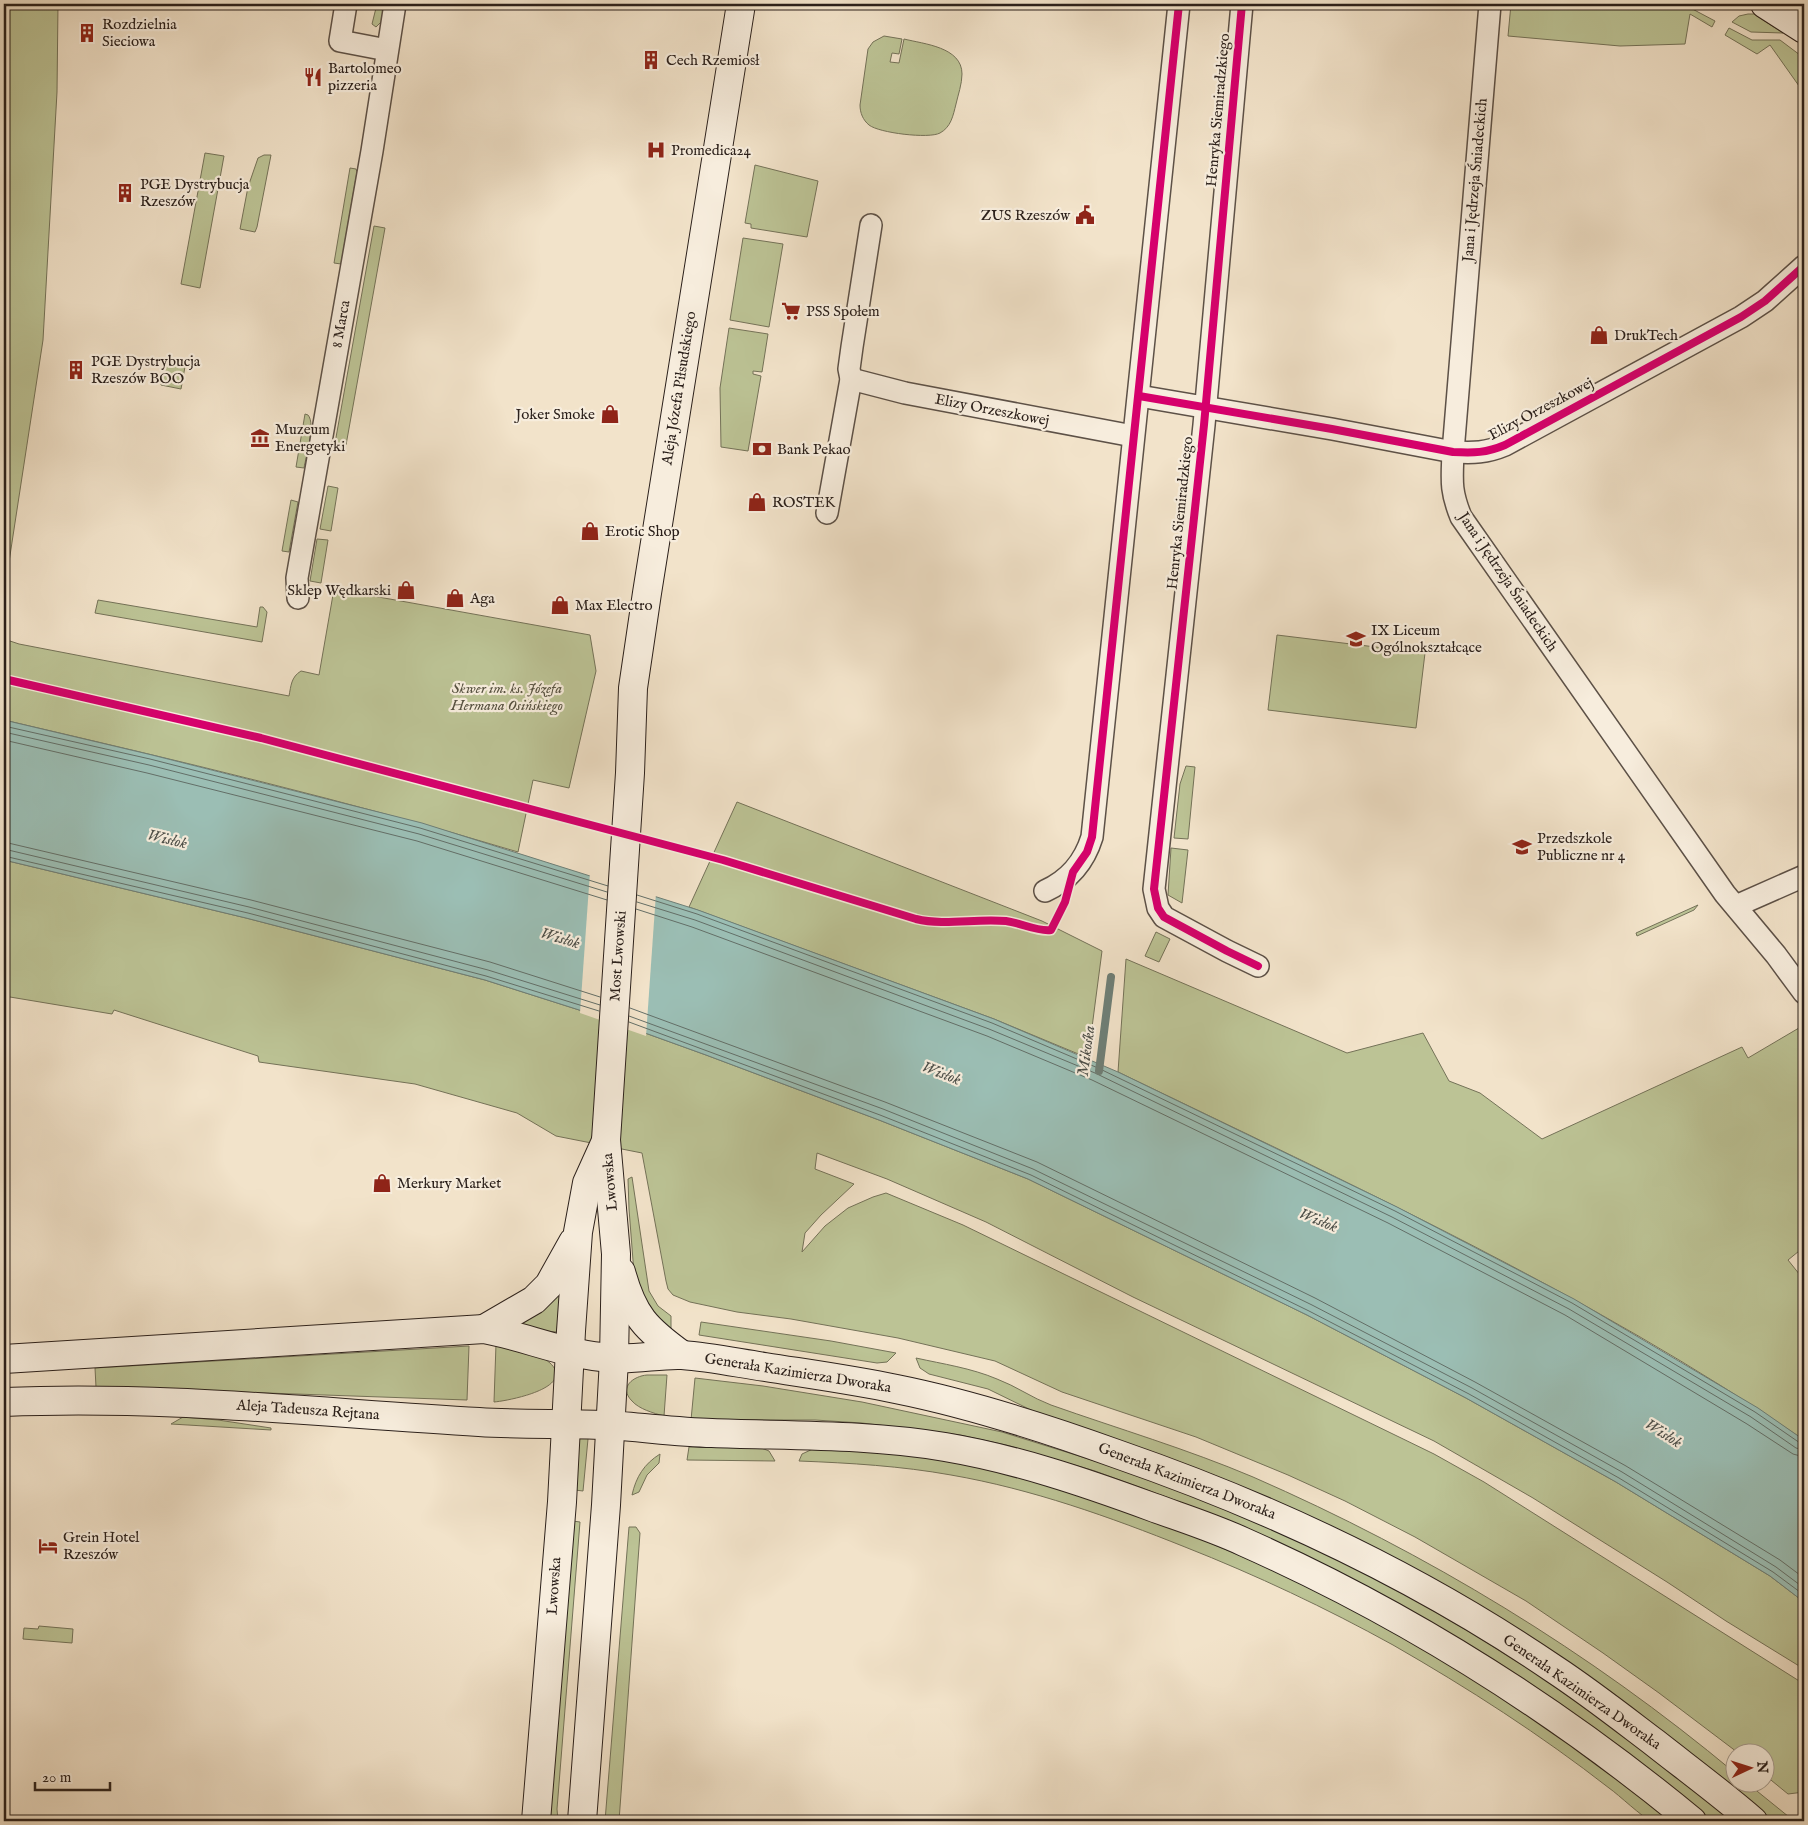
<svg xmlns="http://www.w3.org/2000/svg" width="1808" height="1825" viewBox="0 0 1808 1825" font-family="'IM FELL English',serif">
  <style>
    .green { fill: #bcc395; stroke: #747258 }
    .water { fill: #9bbeb4; stroke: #6e7f77 }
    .pier { fill: #f2e3ca }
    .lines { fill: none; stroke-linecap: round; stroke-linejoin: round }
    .shore { stroke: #636f68; stroke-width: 1 }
    .stream { stroke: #6e7f77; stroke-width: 8 }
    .street-casing { stroke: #5d5147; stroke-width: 24 }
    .secondary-casing { stroke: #2b201b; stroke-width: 30 }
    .street { stroke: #f7eddd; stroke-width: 21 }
    .secondary { stroke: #f7eddd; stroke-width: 28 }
    .cycleway-casing { stroke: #f7eddd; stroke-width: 11 }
    .cycleway { stroke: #d6006c; stroke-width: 8 }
    .labels { text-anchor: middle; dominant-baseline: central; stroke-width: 4.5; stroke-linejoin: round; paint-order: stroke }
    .poi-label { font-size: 15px; fill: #2b201b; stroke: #f7eddd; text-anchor: start }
    .street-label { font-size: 15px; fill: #2b201b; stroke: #f7eddd }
    .park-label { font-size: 15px; font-style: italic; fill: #565140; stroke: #f7eddd }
    .water-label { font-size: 16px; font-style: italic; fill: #4d4f49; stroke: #f7eddd }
  </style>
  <rect width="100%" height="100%" fill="#f2e3ca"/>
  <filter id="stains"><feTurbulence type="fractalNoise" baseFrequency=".004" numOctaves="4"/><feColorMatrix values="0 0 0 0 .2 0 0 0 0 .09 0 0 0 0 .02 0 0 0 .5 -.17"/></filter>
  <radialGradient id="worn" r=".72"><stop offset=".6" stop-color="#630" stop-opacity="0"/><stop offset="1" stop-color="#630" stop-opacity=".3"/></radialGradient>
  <g class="green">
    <polygon points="4,4 58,4 57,92 43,340 7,575 4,573"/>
    <polygon points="377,4 388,4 384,19 376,27 372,24"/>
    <polygon points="1511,4 1683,4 1715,21 1712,27 1690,14 1685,44 1620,46 1508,36"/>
    <polygon points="1748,14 1754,14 1783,33 1751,32 1732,22 1739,16"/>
    <polygon points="1729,28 1752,40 1780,40 1804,58 1804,93 1770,45 1757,54 1725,35"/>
    <path d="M 884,36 L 902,39 L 899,54 L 892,53 L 890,62 L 899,63 L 904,39 C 924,44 962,47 962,74 C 962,84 958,95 956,104 C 953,116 951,127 940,133 C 929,139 879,133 869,125 C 863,120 860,113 860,105 L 868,49 L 873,42 Z"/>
    <polygon points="205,153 224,156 200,288 181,284"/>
    <polygon points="264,155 271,155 257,227 255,232 240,229 248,187 258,158"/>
    <polygon points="755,165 818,181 807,237 751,228 751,224 745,223"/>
    <polygon points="350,168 356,169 357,172 341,264 334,263"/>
    <polygon points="374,226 385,228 346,445 335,443"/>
    <polygon points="743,238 783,244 769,327 730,320"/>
    <polygon points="729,328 768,334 762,372 753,371 753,374 761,376 748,451 721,447 720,388"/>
    <polygon points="167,357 186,361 181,389 161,385"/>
    <path d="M 305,414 L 308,415 C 316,424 306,456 304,468 L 296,467 Z"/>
    <polygon points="328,486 338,488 331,531 320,529"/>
    <polygon points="291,500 298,502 289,552 282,551"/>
    <polygon points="317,539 328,540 321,583 310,581"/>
    <path d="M 334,589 L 590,635 L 596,671 L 569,788 L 533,780 L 518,852 C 349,801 176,760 4,720 L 4,639 L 19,644 L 289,696 C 291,686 291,677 301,671 L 319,675 Z"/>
    <polygon points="98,600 257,627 260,607 263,607 267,612 262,642 95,613"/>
    <polygon points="1277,635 1425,653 1416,728 1268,710"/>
    <polygon points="1186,766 1195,767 1188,839 1174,838 1180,784"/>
    <polygon points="737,802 1042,921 1102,951 1088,1058 994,1019 689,907"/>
    <polygon points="1171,848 1188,850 1182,903 1168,895"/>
    <polygon points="4,860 246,918 485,980 598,1016 706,1055 879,1120 1028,1179 1307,1315 1466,1398 1616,1482 1770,1576 1804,1602 1804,1669 1726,1621 1667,1582 1533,1498 1434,1441 1133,1297 986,1222 887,1179 817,1153 815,1169 854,1184 821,1215 805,1233 802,1252 825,1226 848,1208 873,1197 886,1193 963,1225 1434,1454 1484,1482 1804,1684 1804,1792 1788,1794 1766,1776 1766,1752 1737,1752 1659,1693 1603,1653 1526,1601 1415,1537 1345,1501 1288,1475 1196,1437 1062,1392 995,1361 898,1338 791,1319 737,1312 690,1302 673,1295 668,1289 666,1281 642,1153 556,1136 517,1113 415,1084 259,1062 258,1056 114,1010 112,1014 4,996"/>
    <polygon points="1698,905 1694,910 1637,936 1636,933"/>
    <polygon points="1156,932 1170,939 1159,962 1145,956"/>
    <path d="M 1126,959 L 1347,1053 L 1423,1033 L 1449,1081 L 1480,1093 L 1542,1139 L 1742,1047 L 1748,1058 L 1804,1025 L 1804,1247 L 1788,1260 L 1804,1280 L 1804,1440 C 1589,1293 1352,1185 1118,1072 Z"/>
    <polygon points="632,1177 649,1291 658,1306 671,1316 671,1329 663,1325 635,1286 629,1209 628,1179"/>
    <polygon points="559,1293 560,1294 557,1332 533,1330 514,1325"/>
    <polygon points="701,1322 831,1341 896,1353 887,1362 877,1363 699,1335"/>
    <path d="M 496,1344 C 513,1348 536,1350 550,1363 C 577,1388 507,1401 494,1402 Z"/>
    <polygon points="469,1346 467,1400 96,1387 95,1368"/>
    <path d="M 916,1358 C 943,1364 971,1368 997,1379 C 1016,1386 1032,1398 1051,1405 C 1119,1429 1187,1449 1253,1477 C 1427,1553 1590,1652 1735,1773 L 1736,1782 L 1747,1783 L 1794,1821 L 1774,1821 L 1762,1811 L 1297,1511 L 1193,1467 L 1033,1411 L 988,1389 L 929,1374 L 920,1368 Z"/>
    <path d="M 647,1375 L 667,1375 L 664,1416 C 653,1413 639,1409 632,1401 C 618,1387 634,1376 647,1375 Z"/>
    <polygon points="695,1378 763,1386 862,1402 1002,1432 1143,1476 1272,1528 1364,1572 1406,1595 1475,1635 1535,1673 1645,1750 1733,1821 1712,1821 1619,1746 1556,1701 1460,1639 1329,1567 1199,1509 1095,1471 1006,1445 960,1435 862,1423 815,1420 691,1420"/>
    <polygon points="183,1417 218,1420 271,1428 271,1430 171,1424"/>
    <polygon points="586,1436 588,1439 583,1491 575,1490 579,1439 581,1437"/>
    <polygon points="689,1447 759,1447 769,1451 775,1461 687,1460"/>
    <path d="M 815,1448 C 862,1450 909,1454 956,1463 C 1018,1474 1078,1494 1137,1515 C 1304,1574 1457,1661 1601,1765 C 1622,1781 1642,1798 1663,1815 L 1665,1821 C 1661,1821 1655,1822 1651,1821 C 1642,1817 1619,1795 1609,1788 C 1541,1735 1468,1688 1393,1645 C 1326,1608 1256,1575 1185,1547 C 1110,1517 1032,1489 951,1475 C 901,1466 850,1463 799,1461 L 802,1454 Z"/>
    <path d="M 660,1454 L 659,1463 L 647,1475 L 639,1492 L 632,1495 C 636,1477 644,1464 660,1454 Z"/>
    <polygon points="573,1521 580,1522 557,1809 558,1821 550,1821"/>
    <polygon points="629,1527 636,1527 640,1533 619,1821 605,1821"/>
    <polygon points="39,1626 73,1629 72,1643 23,1639 24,1628 38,1629"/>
  </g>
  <polygon class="water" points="4,720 152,755 422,823 698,910 994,1019 1118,1072 1397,1207 1574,1299 1758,1408 1804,1440 1804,1602 1770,1576 1616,1482 1466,1398 1307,1315 1028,1179 879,1120 706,1055 598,1016 485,980 246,918 4,860"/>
  <polygon class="pier" points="590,872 656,893 646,1036 580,1013"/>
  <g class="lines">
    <g class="shore">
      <polyline points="4,726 150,759 420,828 608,886"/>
      <polyline points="4,732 149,765 419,834 607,892"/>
      <polyline points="4,740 147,773 417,841 607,900"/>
      <polyline points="4,842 251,900 490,962 600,997"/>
      <polyline points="4,849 249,907 488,970 600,1005"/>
      <polyline points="4,856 248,913 486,976 599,1011"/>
      <polyline points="637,895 697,914 992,1023 1098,1068 1395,1211 1572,1303 1755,1412 1800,1443 1804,1443"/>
      <polyline points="637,902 695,920 989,1029 1095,1073 1392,1217 1569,1309 1751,1417 1796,1448 1804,1450"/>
      <polyline points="636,909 692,927 987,1036 1092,1080 1388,1223 1565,1315 1747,1424 1793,1454 1804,1457"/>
      <polyline points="630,1008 885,1102 1037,1162 1315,1298 1475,1382 1626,1466 1780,1560 1804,1578"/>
      <polyline points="629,1016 883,1109 1033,1169 1312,1305 1472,1388 1622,1472 1776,1567 1804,1588"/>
      <polyline points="629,1022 880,1115 1031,1175 1309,1311 1469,1394 1619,1478 1773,1572 1804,1595"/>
    </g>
    <polyline class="stream" points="1099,1071 1111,977"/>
    <g class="street-casing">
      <g id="street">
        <polyline points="346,4 340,41 387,50"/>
        <polyline points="1242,4 1204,425 1154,889 1158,908 1164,917 1227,951 1258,966"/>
        <path d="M 1490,4 L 1453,452 C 1452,480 1450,490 1461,517 L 1725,894 L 1776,955 L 1804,993"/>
        <polyline points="851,379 905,393 1133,436"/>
        <path d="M 1139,396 L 1332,429 L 1453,452 C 1474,453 1486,453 1505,445 L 1741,317 L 1765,301 L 1804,266"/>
        <polyline points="827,513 851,379 849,369 852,347 871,225"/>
        <polyline points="298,598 297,578 372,151 395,4"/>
        <path d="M 1045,891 C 1069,880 1084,863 1092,837 L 1179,4"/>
        <polyline points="1736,906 1804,876"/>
      </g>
    </g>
    <g class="secondary-casing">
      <g id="secondary">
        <polyline points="1765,4 1804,29"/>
        <path d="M 621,1272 C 633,1316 646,1329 682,1355"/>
        <polyline points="484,1329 534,1300 549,1285 573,1242"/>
        <path d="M 4,1359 L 484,1329 C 527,1337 568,1356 613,1358 C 636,1360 659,1354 682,1355 C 710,1357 738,1363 765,1367 C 809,1374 853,1380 896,1389 C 971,1404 1045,1428 1117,1454 C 1270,1507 1419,1577 1554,1669 C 1589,1692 1622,1718 1655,1743 C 1688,1769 1722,1794 1753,1821"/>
        <path d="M 4,1402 C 163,1395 321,1413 479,1422 C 521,1425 563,1423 605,1425 C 641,1427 676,1432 712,1433 C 790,1436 868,1434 945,1447 C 1016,1459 1084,1482 1152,1507 C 1182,1518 1214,1528 1244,1542 C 1406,1614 1556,1709 1692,1821"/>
        <polyline points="536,1821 562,1502 571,1331 578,1232 587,1183 606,1141"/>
        <polyline points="582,1821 606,1505 614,1359 616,1254 606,1140 630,773 633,688 647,593 741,4"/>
      </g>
    </g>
    <use href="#street" class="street"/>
    <use href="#secondary" class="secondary"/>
    <g class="cycleway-casing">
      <g id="cycleway">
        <polyline points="1242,4 1204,425 1154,889 1158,908 1164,917 1227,951 1258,966"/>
        <path d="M 1139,396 L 1332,429 L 1453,452 C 1474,453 1486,453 1505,445 L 1741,317 L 1765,301 L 1804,266"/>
        <path d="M 4,679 L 261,738 L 723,860 L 916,919 C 945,926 976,918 1006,921 C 1021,923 1038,932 1051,930 L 1065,902 L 1073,872 L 1087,852 L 1092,837 L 1179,4"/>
      </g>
    </g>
    <use href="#cycleway" class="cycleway"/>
  </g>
  <defs>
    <g id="building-bare" transform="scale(1.5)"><path d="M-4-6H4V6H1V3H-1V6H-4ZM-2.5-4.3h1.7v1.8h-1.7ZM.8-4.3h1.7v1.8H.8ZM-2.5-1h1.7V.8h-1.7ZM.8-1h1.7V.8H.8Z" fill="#8f2418" stroke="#f7eddd" stroke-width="2.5" paint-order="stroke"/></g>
    <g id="restaurant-bare" transform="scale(1.5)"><path d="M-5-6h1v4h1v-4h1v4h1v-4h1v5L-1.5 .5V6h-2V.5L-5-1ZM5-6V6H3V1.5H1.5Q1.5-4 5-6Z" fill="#8f2418" stroke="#f7eddd" stroke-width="2.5" paint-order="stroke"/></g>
    <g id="hospital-bare" transform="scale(1.5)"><path d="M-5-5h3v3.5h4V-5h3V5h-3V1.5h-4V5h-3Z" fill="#8f2418" stroke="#f7eddd" stroke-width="2.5" paint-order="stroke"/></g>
    <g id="civic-bare" transform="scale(1.5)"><path d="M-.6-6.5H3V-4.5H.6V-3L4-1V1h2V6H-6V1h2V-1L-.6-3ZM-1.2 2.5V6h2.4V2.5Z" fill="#8f2418" stroke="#f7eddd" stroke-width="2.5" paint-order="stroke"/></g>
    <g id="supermarket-bare" transform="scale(1.5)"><path d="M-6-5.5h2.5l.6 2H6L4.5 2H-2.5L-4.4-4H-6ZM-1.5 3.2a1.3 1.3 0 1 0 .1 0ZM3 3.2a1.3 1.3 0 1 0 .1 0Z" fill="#8f2418" stroke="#f7eddd" stroke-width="2.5" paint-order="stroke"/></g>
    <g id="shop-bare" transform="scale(1.5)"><path d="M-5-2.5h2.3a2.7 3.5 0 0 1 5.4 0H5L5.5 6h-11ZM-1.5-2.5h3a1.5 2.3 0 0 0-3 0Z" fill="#8f2418" stroke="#f7eddd" stroke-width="2.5" paint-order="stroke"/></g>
    <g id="museum-bare" transform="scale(1.5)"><path d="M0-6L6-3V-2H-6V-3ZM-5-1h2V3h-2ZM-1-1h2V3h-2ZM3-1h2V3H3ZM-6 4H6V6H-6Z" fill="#8f2418" stroke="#f7eddd" stroke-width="2.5" paint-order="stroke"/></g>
    <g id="bank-bare" transform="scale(1.5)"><path d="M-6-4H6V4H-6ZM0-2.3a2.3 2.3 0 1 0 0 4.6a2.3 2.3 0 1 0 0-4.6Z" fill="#8f2418" stroke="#f7eddd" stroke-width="2.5" paint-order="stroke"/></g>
    <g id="school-bare" transform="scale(1.5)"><path d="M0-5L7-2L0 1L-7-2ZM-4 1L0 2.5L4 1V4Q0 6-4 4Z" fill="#8f2418" stroke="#f7eddd" stroke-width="2.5" paint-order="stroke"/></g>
    <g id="hotel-bare" transform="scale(1.5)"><path d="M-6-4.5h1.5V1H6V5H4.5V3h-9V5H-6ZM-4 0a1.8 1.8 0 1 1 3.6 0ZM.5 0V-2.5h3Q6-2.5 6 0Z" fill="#8f2418" stroke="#f7eddd" stroke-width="2.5" paint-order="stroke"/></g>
  </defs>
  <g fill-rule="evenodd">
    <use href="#building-bare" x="87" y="33"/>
    <use href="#building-bare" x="651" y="60"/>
    <use href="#restaurant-bare" x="313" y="77"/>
    <use href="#hospital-bare" x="656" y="150"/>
    <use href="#building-bare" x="125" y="193"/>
    <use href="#civic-bare" x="1085" y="215"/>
    <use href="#supermarket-bare" x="791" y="311"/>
    <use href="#shop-bare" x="1599" y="335"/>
    <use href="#building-bare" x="76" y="370"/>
    <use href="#shop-bare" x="610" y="414"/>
    <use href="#museum-bare" x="260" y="438"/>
    <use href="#bank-bare" x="762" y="449"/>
    <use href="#shop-bare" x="757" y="502"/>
    <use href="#shop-bare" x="590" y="531"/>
    <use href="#shop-bare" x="406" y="590"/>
    <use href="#shop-bare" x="455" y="598"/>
    <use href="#shop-bare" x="560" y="605"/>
    <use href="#school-bare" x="1356" y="639"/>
    <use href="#school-bare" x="1522" y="847"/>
    <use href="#shop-bare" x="382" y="1183"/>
    <use href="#hotel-bare" x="48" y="1546"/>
  </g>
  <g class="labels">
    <g class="poi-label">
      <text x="102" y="24">Rozdzielnia<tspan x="102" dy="17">Sieciowa</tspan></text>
      <text x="666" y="60">Cech Rzemiosł</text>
      <text x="328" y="68">Bartolomeo<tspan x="328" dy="17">pizzeria</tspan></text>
      <text x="671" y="150">Promedica24</text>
      <text x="140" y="184">PGE Dystrybucja<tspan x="140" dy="17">Rzeszów</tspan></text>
      <text x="1070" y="215" text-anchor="end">ZUS Rzeszów</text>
      <text x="806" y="311">PSS Społem</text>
      <text x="1614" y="335">DrukTech</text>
      <text x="91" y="361">PGE Dystrybucja<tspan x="91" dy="17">Rzeszów BOO</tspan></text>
      <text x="595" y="414" text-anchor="end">Joker Smoke</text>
      <text x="275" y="429">Muzeum<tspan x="275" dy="17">Energetyki</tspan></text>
      <text x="777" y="449">Bank Pekao</text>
      <text x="772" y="502">ROSTEK</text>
      <text x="605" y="531">Erotic Shop</text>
      <text x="391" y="590" text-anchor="end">Sklep Wędkarski</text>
      <text x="470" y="598">Aga</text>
      <text x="575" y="605">Max Electro</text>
      <text x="1371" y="630">IX Liceum<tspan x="1371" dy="17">Ogólnokształcące</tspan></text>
      <text x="1537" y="838">Przedszkole<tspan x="1537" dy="17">Publiczne nr 4</tspan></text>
      <text x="397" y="1183">Merkury Market</text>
      <text x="63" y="1537">Grein Hotel<tspan x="63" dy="17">Rzeszów</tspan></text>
    </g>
    <g class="street-label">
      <text transform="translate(1218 110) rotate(-85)">Henryka Siemiradzkiego</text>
      <text transform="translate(1475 180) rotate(-85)">Jana i Jędrzeja Śniadeckich</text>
      <text transform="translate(341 324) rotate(-80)">8 Marca</text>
      <text transform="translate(679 388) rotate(-81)">Aleja Józefa Piłsudskiego</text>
      <text transform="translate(1541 409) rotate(-28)">Elizy Orzeszkowej</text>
      <text transform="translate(992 410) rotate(11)">Elizy Orzeszkowej</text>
      <text transform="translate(1180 513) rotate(-84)">Henryka Siemiradzkiego</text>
      <text transform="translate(1508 582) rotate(56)">Jana i Jędrzeja Śniadeckich</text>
      <text transform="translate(618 956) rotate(-86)">Most Lwowski</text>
      <text transform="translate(610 1182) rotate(-95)">Lwowska</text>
      <text transform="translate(798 1373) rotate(9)">Generała Kazimierza Dworaka</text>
      <text transform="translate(308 1410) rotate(4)">Aleja Tadeusza Rejtana</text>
      <text transform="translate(1187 1481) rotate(21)">Generała Kazimierza Dworaka</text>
      <text transform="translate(554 1586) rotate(-86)">Lwowska</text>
      <text transform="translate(1582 1692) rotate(35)">Generała Kazimierza Dworaka</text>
    </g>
    <g class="park-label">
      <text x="507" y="688">Skwer im. ks. Józefa<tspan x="507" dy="17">Hermana Osińskiego</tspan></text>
    </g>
    <g class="water-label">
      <text transform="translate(167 840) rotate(13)">Wisłok</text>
      <text transform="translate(560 939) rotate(16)">Wisłok</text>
      <text transform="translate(1087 1051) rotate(-82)">Mikośka</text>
      <text transform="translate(941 1074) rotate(21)">Wisłok</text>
      <text transform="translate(1318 1221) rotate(22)">Wisłok</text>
      <text transform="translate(1663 1434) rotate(32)">Wisłok</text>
    </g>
  </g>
  <rect width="1808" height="1825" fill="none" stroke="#f2e3ca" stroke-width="20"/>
  <rect x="5" y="5" width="1798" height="1815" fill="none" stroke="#2b201b" stroke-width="2.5"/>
  <rect x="10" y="10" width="1788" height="1805" fill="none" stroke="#2b201b"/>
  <g transform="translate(1750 1768) rotate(86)"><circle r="24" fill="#f7eddd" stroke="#a59b8f"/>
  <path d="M0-4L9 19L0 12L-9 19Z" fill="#8f2418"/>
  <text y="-8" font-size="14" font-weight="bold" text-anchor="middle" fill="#2b201b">N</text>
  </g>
  <path d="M35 1782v8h75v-8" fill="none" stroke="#2b201b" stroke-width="2.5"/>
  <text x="42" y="1782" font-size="15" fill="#2b201b" stroke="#f7eddd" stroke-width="4" paint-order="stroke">20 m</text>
  <rect width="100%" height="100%" filter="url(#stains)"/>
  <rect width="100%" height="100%" fill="url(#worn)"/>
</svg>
